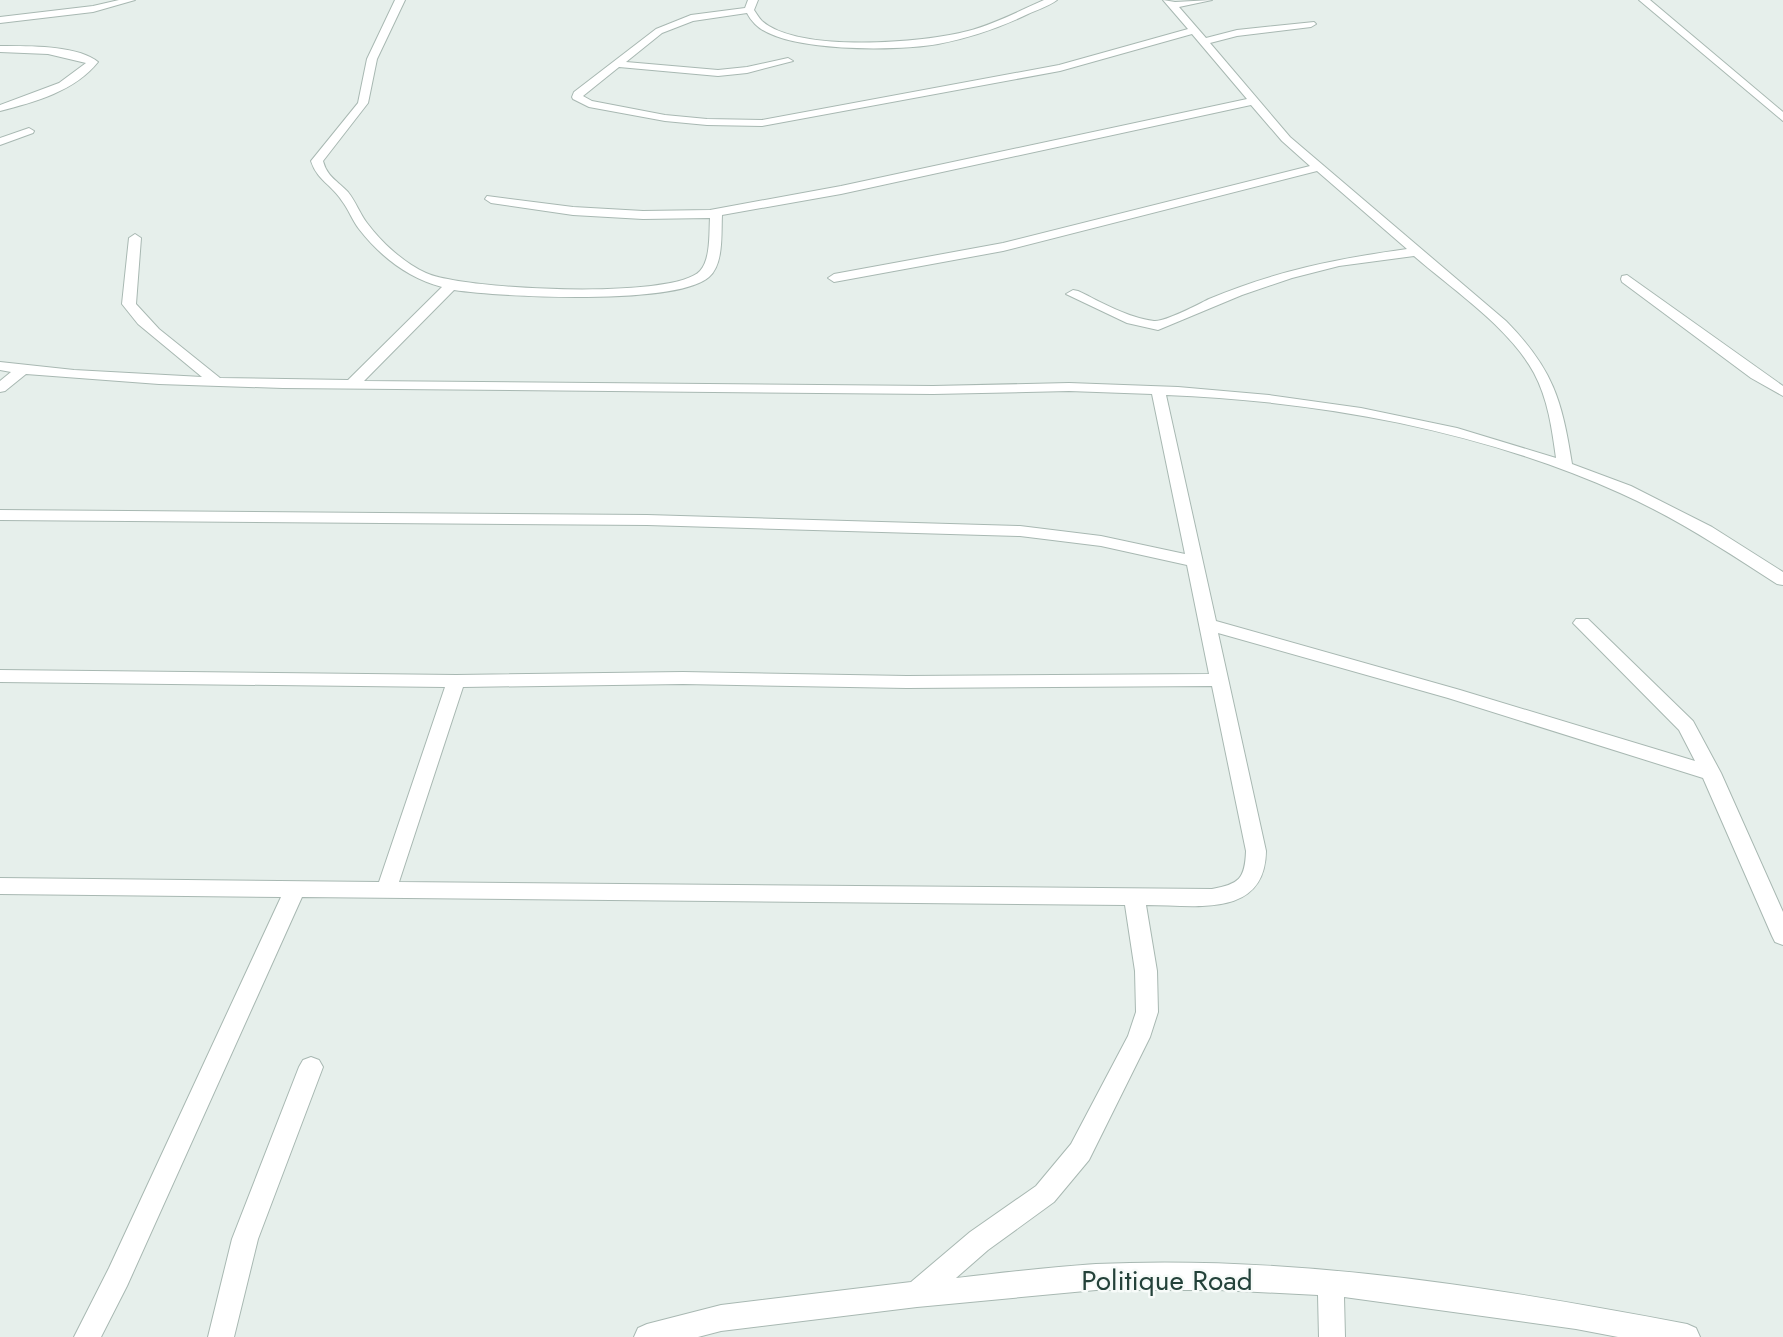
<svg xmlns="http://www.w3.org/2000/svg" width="1783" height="1337" viewBox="0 0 1783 1337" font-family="Jost,sans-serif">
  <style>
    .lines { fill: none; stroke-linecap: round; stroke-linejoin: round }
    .minor-casing { stroke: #a8b8b2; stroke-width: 2 }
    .minor { fill: #fff; fill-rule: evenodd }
    .labels { text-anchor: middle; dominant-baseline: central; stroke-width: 5; stroke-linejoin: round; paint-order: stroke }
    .near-street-label { font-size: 28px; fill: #24423a; stroke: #f7fbf9 }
  </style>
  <rect width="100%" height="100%" fill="#e6efeb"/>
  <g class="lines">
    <g class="minor-casing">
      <g id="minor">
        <polygon points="119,0 135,0 93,12 0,23 0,17 93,6"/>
        <path d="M 395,0 L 405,0 L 377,59 L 368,103 L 323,161 C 327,177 338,181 348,192 C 356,202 360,214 367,223 C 382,243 404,263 426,273 C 463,290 673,300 700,271 C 711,259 709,232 710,218 L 643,219 L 573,215 L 491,203 L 485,199 L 487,196 L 573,207 L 643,211 L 710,210 L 841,186 L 1247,99 L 1192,34 L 1060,71 L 762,126 L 707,125 L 665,121 L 589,107 L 573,99 L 572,97 L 574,92 L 656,29 L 691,15 L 745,8 L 748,0 L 758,0 L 754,10 C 756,13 759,18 762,21 C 798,53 924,43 968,31 C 995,24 1019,11 1044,0 L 1057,0 C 1049,6 1037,10 1028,14 C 999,28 969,38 938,44 C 899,51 783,53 755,24 C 752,21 749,17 747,13 L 693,21 L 662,33 L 626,62 L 718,70 L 747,67 L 788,58 L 793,61 L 747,73 L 718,76 L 619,67 L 583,96 L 592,101 L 665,115 L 707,119 L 762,120 L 1059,65 L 1188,29 L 1163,0 L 1175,2 L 1212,0 L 1179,7 L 1206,38 L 1237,30 L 1314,22 L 1316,24 L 1311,27 L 1237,36 L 1210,43 L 1290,137 L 1506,321 C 1553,369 1562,400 1572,464 L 1631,486 L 1712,527 L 1783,572 L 1783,585 L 1777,584 C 1726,551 1676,518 1620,493 C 1480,430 1319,401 1166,395 L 1216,621 L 1460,690 L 1695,761 L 1679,730 L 1573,623 L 1576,619 L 1588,619 L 1693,721 L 1721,773 L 1783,912 L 1783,945 L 1775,942 L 1772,936 L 1703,778 L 1448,698 L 1218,633 L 1266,851 C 1265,919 1195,905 1146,905 L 1157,971 L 1158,1012 L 1150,1037 L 1089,1160 L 1054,1202 L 988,1250 L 956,1278 C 1002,1273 1049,1267 1096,1264 C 1294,1255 1493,1287 1687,1324 L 1696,1328 L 1700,1337 L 1618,1337 L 1576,1329 L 1344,1297 L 1345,1337 L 1319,1337 L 1318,1295 L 1219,1290 L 1096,1290 L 917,1307 L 721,1331 L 698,1337 L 634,1337 L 638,1328 L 647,1324 L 721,1305 L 911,1282 L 970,1232 L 1036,1186 L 1071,1144 L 1128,1036 L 1136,1012 L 1135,971 L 1125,905 L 302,897 L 127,1286 L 101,1337 L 74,1337 L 109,1268 L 281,897 L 0,894 L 0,878 L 379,882 L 445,687 L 0,682 L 0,670 L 456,675 L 683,672 L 907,676 L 1209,674 L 1187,565 L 1101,546 L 1020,536 L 647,525 L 0,520 L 0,510 L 647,515 L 1020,526 L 1101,536 L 1185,554 L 1152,394 L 1069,391 L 933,394 L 283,388 L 159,384 L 26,374 L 5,391 L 0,392 L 0,381 L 11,372 L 0,370 L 0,362 L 74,370 L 202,377 L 138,324 L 122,304 L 129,238 L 135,234 L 141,238 L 136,304 L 159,329 L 220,378 L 348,380 L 442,287 C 408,278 380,256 359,229 C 352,220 349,210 342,201 C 332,185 317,180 311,161 L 358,103 L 367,59 ZM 1251,105 L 1282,141 L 1310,166 L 1003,243 L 834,274 L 828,278 L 834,282 L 1003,251 L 1317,171 L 1407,249 C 1335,259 1276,271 1209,299 C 1197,305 1165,322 1154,321 C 1128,318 1101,302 1078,291 L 1073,290 L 1066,294 L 1127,323 L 1158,330 L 1242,295 L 1292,278 L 1339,266 L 1414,256 C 1453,290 1509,327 1534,373 C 1548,399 1552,429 1556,458 L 1457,428 L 1361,408 L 1269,395 L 1178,387 L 1069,383 L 933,386 L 364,381 L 454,290 C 500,297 676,306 709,277 C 724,264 721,233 722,215 L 841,194 ZM 683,684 L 907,688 L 1212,686 L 1246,851 C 1245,879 1239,884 1212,889 L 399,882 L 463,687 Z"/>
        <polygon points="1639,0 1650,0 1783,112 1783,121"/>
        <path d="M 0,46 C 26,46 78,45 98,62 C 75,91 35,102 0,111 L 0,105 L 59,83 L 86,63 L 48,54 L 0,52 Z"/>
        <polygon points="29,128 34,131 33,133 0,145 0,138"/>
        <polygon points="1627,275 1783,386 1783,396 1751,378 1622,282 1621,279 1622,276"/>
        <polygon points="311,1057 319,1060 323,1067 258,1239 234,1337 208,1337 232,1239 299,1067 303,1060"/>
      </g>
    </g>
    <use href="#minor" class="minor"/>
  </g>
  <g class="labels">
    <g class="near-street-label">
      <text x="1167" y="1280">Politique Road</text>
    </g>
  </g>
</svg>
